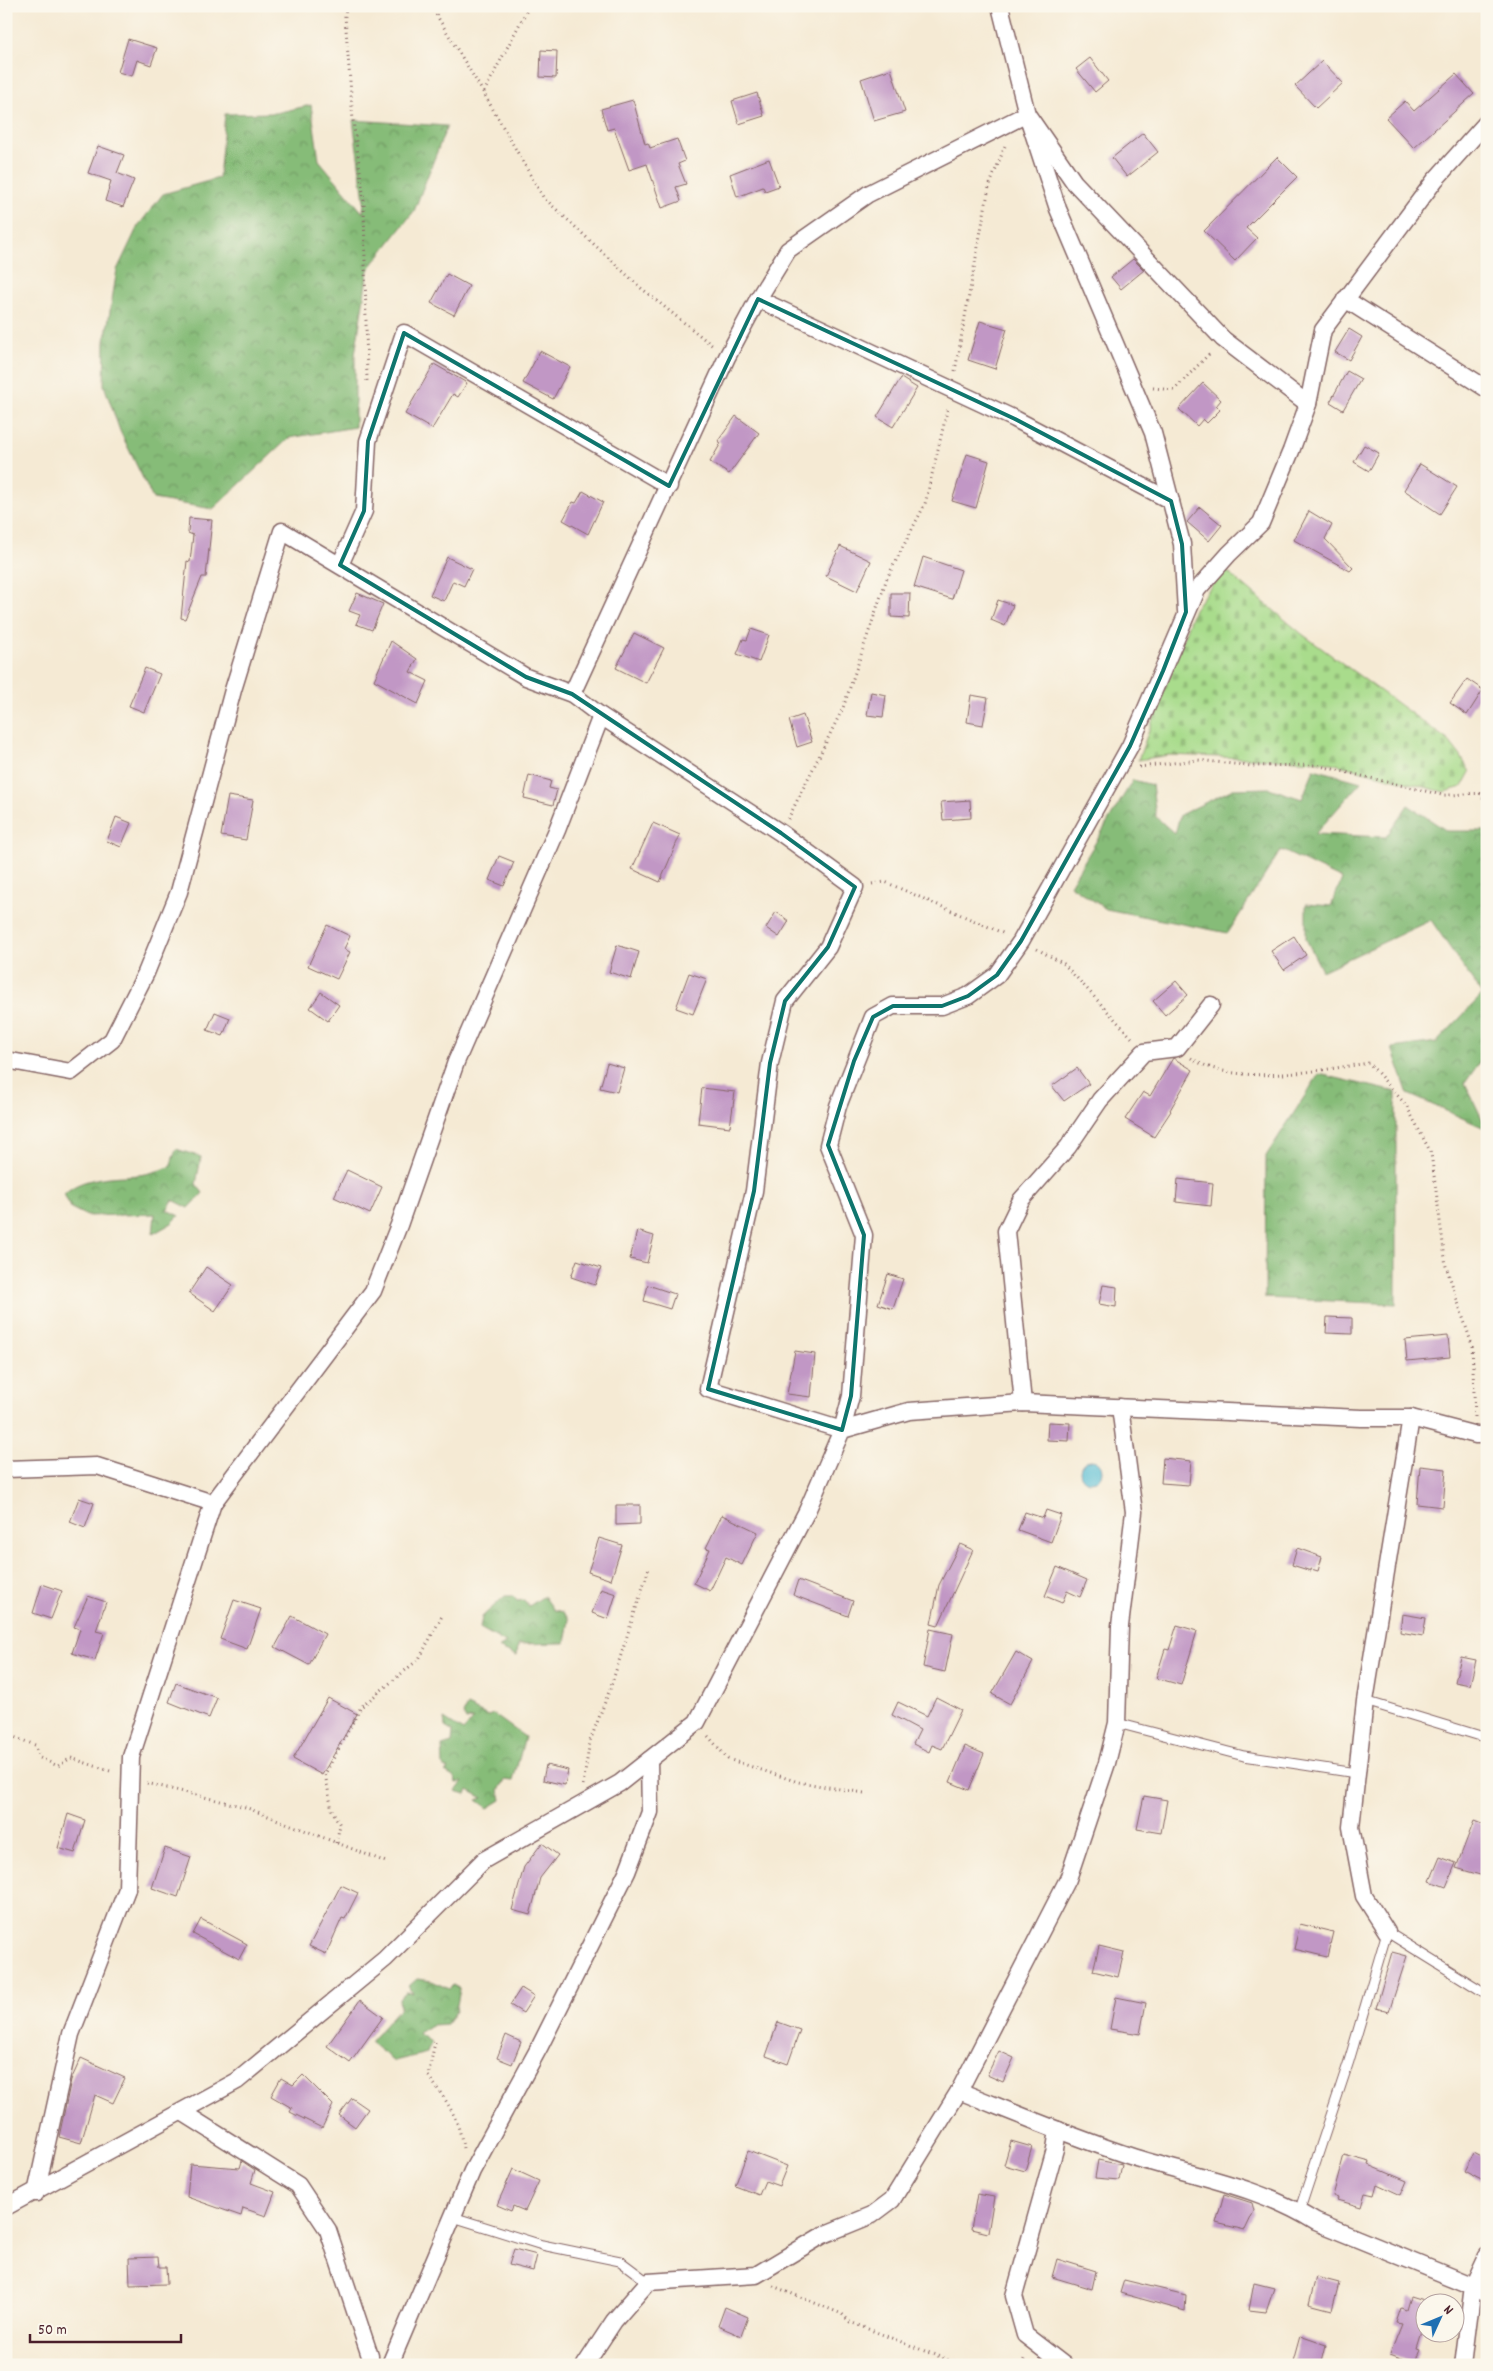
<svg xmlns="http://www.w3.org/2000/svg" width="1493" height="2371" viewBox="0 0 1493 2371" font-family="Dekko,sans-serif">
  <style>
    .forest { fill: url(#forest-crowns); stroke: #686e52 }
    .cemetery { fill: url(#cemetery-stones); stroke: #7a7e5c }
    .water { fill: #56bdd4; stroke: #506e80 }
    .building { fill: #c197c5 }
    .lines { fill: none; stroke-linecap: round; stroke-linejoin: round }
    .lane-casing { stroke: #866666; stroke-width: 11 }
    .street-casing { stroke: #866666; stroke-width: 19 }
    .path { stroke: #866666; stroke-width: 3; stroke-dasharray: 1 4; stroke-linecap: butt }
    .lane { stroke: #fff; stroke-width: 9 }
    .street { stroke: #fff; stroke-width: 16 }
    .marked { fill: none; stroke: #0f766e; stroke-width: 4; stroke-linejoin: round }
  </style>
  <defs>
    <pattern id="forest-crowns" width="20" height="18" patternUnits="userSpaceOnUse" patternTransform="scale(1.25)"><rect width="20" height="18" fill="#86bc78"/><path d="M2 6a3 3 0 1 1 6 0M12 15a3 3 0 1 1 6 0" fill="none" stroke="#709863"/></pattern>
    <pattern id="cemetery-stones" width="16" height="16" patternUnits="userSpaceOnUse" patternTransform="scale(1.25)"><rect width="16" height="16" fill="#a9dc8c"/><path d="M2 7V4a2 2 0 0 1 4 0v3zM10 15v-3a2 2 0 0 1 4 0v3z" fill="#93bc79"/></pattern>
  </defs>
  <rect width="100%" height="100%" fill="#fbf7ec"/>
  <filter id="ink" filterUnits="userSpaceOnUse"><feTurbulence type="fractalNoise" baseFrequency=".02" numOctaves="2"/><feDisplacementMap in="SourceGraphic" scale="10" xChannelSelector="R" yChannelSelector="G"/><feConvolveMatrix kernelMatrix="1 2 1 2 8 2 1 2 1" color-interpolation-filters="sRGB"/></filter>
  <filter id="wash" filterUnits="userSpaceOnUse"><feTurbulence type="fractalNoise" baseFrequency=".0096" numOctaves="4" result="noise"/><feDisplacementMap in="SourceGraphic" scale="20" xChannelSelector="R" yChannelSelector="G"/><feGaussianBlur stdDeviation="1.12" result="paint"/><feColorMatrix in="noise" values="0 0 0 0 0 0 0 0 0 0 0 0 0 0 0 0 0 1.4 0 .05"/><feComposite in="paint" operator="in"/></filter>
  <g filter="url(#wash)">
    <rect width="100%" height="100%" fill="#f5ead4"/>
    <g class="forest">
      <polygon points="311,105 319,160 363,213 364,200 353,120 447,126 414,211 368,270 355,355 355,427 289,438 213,509 153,499 120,431 104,385 105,341 117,270 138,226 163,194 219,178 225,114 276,113"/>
      <polygon points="1314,769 1361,782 1315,834 1386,837 1408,805 1447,831 1487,831 1487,1057 1481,1060 1465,1083 1487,1129 1408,1094 1392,1048 1437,1042 1482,995 1431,920 1322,971 1306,939 1306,904 1331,906 1342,879 1281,850 1228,933 1106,909 1070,885 1133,780 1152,785 1156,817 1175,834 1180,815 1233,789 1269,788 1302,799"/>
      <polygon points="1319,1074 1396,1092 1396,1304 1265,1298 1266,1156"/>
      <path d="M 176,1149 L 201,1157 L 196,1184 L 203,1193 L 189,1208 L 173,1200 L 167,1210 L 179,1216 L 172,1223 L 153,1234 L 155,1214 L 87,1216 L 71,1208 L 64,1194 C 82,1176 114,1177 139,1175 C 149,1174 160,1170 170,1167 Z"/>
      <polygon points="505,1596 513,1596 517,1601 524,1600 529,1606 544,1596 554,1610 563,1612 569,1619 565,1643 518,1644 517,1656 498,1648 506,1643 480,1628 482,1617"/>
      <polygon points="467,1706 488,1716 493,1714 525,1737 513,1781 505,1780 499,1790 501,1800 488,1808 477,1800 483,1798 468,1790 466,1794 456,1791 463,1782 456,1783 455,1778 445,1772 449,1769 443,1766 442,1746 452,1743 453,1732 445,1727 444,1719 463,1731 474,1719 466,1720 463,1714"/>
      <polygon points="417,1979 432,1981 449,1989 453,1985 460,1989 456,2010 447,2024 431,2025 418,2033 431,2042 427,2053 394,2061 370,2042 400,2008 399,1998 406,1992 413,1993 409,1986"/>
    </g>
    <polygon class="cemetery" points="1224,569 1302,634 1449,741 1460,755 1470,772 1462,787 1444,792 1323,761 1169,755 1138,760 1194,609"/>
    <circle class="water" cx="1091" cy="1471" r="11"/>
    <g id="blocks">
      <g class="building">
        <polygon points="128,39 157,48 151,65 137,60 132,76 118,72"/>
        <polygon points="541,50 557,51 556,78 540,77"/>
        <polygon points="1090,58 1108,81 1095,92 1076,69"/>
        <polygon points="1322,61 1343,83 1316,108 1295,86"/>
        <polygon points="891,69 905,112 874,121 861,79"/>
        <polygon points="1456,74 1474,94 1414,148 1386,118 1405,101 1414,111"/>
        <polygon points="757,93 764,116 739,124 732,101"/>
        <polygon points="633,100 645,144 648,143 650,148 677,139 685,161 678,164 686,184 676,187 681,201 662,208 647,164 629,170 614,128 607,130 601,109"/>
        <polygon points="1143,133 1158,152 1127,177 1112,158"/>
        <polygon points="98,146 124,155 117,173 134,180 123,207 105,201 111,181 88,173"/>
        <polygon points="1277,157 1297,177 1246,228 1257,238 1235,261 1204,231"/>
        <polygon points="769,159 779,186 765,191 763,187 737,197 730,174"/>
        <polygon points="1133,259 1144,270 1121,289 1111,277"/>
        <polygon points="447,274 469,286 454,315 431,303"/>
        <polygon points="980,321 1007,329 995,369 968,360"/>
        <polygon points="1349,329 1362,337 1349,360 1335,352"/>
        <polygon points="540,351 570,367 553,399 523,383"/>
        <polygon points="434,364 467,383 458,397 453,394 432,429 405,414"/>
        <polygon points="1347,371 1361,379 1343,410 1330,402"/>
        <polygon points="901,378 917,388 893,427 877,417"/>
        <polygon points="1203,383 1221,400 1216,406 1220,410 1207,423 1203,419 1197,426 1179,409"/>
        <polygon points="736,416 759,433 729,474 710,462 721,443 718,441"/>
        <polygon points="1364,445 1379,453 1369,471 1354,462"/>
        <polygon points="967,454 989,461 976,508 952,501"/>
        <polygon points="1420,464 1457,487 1440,514 1404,490"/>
        <polygon points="583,491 603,502 588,534 563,520 573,502 576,503"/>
        <polygon points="1200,507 1222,525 1209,541 1187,522"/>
        <polygon points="1309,511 1332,525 1325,539 1353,568 1350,571 1294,540"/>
        <polygon points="189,518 212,520 206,577 202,577 185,619 181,618 187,561 190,562 193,535 188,533"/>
        <polygon points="840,546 871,561 857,591 826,576"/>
        <polygon points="447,557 472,569 464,586 453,581 444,601 430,595"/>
        <polygon points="923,557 961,570 952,599 914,587"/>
        <polygon points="357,593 383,604 372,630 356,624 360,615 349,611"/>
        <polygon points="891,593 910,593 909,618 891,617"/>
        <polygon points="998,600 1013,605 1005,626 991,620"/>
        <polygon points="751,629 769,635 759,662 737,654 743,639 747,640"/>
        <polygon points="634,633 664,648 646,683 616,668"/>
        <polygon points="391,641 417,659 410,672 428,681 418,704 374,680"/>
        <polygon points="145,668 160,674 144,712 129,706"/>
        <polygon points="1467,679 1483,690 1467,715 1450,703"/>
        <polygon points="871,692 886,695 883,717 867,715"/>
        <polygon points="971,695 988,698 983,725 967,722"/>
        <polygon points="803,715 812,742 797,747 789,720"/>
        <polygon points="529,775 551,781 549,788 557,790 553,805 524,798"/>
        <polygon points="228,796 253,800 246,840 221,836"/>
        <polygon points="970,800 971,818 943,820 941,802"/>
        <polygon points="116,817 131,823 121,847 107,841"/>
        <polygon points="653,823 680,835 660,882 632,869"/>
        <polygon points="499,856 514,862 504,886 489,880"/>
        <polygon points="776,912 789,921 779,937 766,928"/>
        <polygon points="327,925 350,936 344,949 350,952 337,979 308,966"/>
        <polygon points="1294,936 1306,955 1284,970 1271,951"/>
        <polygon points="617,945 639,952 631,979 609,972"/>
        <polygon points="689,973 707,979 693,1014 676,1008"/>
        <polygon points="1176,981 1188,995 1165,1015 1153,1001"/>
        <polygon points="321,992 339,1005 328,1021 310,1008"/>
        <polygon points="215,1012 230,1018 223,1036 207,1030"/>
        <polygon points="1173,1058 1193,1070 1170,1110 1171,1111 1154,1137 1125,1119 1143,1092 1150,1096"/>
        <polygon points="607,1063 624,1068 617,1092 600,1088"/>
        <polygon points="1077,1068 1089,1084 1064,1101 1052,1086"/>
        <polygon points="702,1088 735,1092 730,1127 698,1123"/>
        <polygon points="347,1170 382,1187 370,1214 334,1197"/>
        <polygon points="1178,1179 1213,1183 1211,1206 1176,1202"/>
        <polygon points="637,1231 654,1236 647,1263 630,1259"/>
        <polygon points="577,1260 601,1268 595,1285 571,1277"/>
        <polygon points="206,1267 233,1285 215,1311 189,1293"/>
        <polygon points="888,1274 903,1279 893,1309 878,1304"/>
        <polygon points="648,1285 675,1294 670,1309 644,1301"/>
        <polygon points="1103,1285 1117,1287 1116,1307 1099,1304"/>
        <polygon points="1327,1317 1352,1318 1352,1334 1326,1333"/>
        <polygon points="1448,1336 1450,1357 1407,1361 1405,1340"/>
        <polygon points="795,1351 815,1354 811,1397 787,1394"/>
        <polygon points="1048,1422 1070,1423 1069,1441 1047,1440"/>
        <polygon points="1163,1458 1191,1461 1189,1485 1161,1483"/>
        <polygon points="1420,1466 1446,1469 1443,1507 1417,1504"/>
        <polygon points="79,1498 94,1503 85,1528 70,1522"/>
        <polygon points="616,1505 640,1505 640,1524 616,1525"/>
        <polygon points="1046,1510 1061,1515 1051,1542 1018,1530 1025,1512 1043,1518"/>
        <polygon points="722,1515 758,1532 742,1565 726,1557 710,1591 694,1583 710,1549 706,1548"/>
        <polygon points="599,1538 622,1545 611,1580 588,1572"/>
        <polygon points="960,1544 973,1550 938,1626 931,1624 939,1585"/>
        <polygon points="1297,1548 1322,1557 1318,1571 1311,1569 1311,1571 1292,1565"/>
        <polygon points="1057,1567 1087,1580 1080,1597 1067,1591 1062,1603 1045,1596"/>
        <polygon points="798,1580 853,1601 848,1616 793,1595"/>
        <polygon points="42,1584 62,1591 51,1619 33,1613"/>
        <polygon points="601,1589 616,1594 608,1619 592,1613"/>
        <polygon points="88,1596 106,1602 96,1631 104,1633 95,1660 72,1653 80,1629 74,1627"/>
        <polygon points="234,1600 261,1609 247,1649 220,1639"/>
        <polygon points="1402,1614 1426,1618 1423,1636 1400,1632"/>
        <polygon points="292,1616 325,1634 309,1665 275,1647"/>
        <polygon points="1177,1625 1197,1631 1181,1685 1156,1678 1165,1649 1169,1650"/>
        <polygon points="930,1629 953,1634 945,1672 923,1667"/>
        <polygon points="1016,1652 1033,1662 1010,1704 992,1694"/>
        <polygon points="1461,1657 1476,1660 1470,1685 1455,1682"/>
        <polygon points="176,1683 217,1698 209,1718 169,1702"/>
        <polygon points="936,1697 961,1710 942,1749 932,1745 929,1752 913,1744 920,1730 892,1715 898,1702 927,1716"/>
        <polygon points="328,1698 357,1714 322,1775 293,1759"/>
        <polygon points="965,1746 984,1754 969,1790 950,1782"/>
        <polygon points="546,1765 568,1770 565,1785 543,1780"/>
        <polygon points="1144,1796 1167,1800 1161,1833 1137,1829"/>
        <polygon points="68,1814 85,1820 75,1853 58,1848"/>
        <polygon points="1474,1821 1487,1826 1487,1877 1456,1868"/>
        <polygon points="542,1843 558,1855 540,1878 530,1915 512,1910 524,1867"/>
        <polygon points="165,1848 191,1857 178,1897 152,1888"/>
        <polygon points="1440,1857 1456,1863 1446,1887 1430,1881"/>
        <polygon points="341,1885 358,1893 345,1919 342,1918 326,1954 309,1946"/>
        <polygon points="201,1919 247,1944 239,1959 193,1934"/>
        <polygon points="1300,1924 1333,1932 1327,1957 1294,1949"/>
        <polygon points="1099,1946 1124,1952 1118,1977 1093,1971"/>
        <polygon points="1392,1952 1407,1956 1389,2012 1376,2008"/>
        <polygon points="521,1988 534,1996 523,2013 510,2005"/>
        <polygon points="1116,1997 1146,2003 1140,2034 1110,2029"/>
        <polygon points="360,2000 383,2017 350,2063 327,2046"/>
        <polygon points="778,2022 800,2030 788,2064 766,2056"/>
        <polygon points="506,2035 521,2042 512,2064 497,2058"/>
        <polygon points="999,2051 1014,2058 1003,2082 987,2075"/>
        <polygon points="81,2058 125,2078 113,2103 95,2095 81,2143 59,2137 71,2080"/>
        <polygon points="303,2075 333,2105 322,2128 290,2112 292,2108 271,2096 281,2078 293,2085"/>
        <polygon points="352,2098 368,2109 355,2127 339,2115"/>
        <polygon points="1011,2141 1032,2147 1025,2171 1004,2165"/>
        <polygon points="748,2151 787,2166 779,2186 765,2181 759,2195 735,2186"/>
        <polygon points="1474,2152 1487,2159 1487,2183 1464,2171"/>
        <polygon points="1344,2155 1370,2162 1369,2165 1407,2181 1401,2195 1377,2184 1374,2195 1365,2193 1361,2207 1337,2200 1338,2198 1333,2196"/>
        <polygon points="1098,2160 1122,2165 1119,2180 1095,2178"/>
        <polygon points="242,2161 255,2170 251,2183 275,2192 266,2216 243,2208 241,2216 187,2197 190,2164 240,2168"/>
        <polygon points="513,2169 539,2181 525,2211 513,2206 511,2211 497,2205"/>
        <polygon points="977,2194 994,2197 988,2233 971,2229"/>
        <polygon points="1224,2194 1252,2203 1254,2211 1245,2230 1216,2223"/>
        <polygon points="514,2249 537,2255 533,2271 509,2265"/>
        <polygon points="158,2257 159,2267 166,2267 167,2284 130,2285 129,2258"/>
        <polygon points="1057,2259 1096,2271 1092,2289 1052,2277"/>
        <polygon points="1316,2277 1339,2283 1332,2310 1309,2304"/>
        <polygon points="1124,2280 1186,2295 1185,2311 1120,2293"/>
        <polygon points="1254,2283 1274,2288 1266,2312 1249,2310"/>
        <polygon points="1410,2296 1426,2301 1426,2319 1417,2348 1420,2349 1414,2363 1390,2354 1402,2324 1396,2323 1401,2308 1406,2310"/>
        <polygon points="725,2307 748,2317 741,2336 718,2326"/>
        <polygon points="1300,2336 1326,2345 1321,2365 1292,2365"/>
      </g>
    </g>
  </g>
  <g filter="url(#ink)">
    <use href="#blocks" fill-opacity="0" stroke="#866666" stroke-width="1"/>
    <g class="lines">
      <g class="lane-casing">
        <g id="lane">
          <polyline points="1365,1701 1487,1738"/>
          <polyline points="1117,1723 1244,1756 1356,1773"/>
          <polyline points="1299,2212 1349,2061 1387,1932 1487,1994"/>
          <polyline points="453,2217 542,2245 620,2261 648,2282"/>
        </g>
      </g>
      <g class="street-casing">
        <g id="street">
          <polyline points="1000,6 1027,114 1074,182 1223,339 1308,404"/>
          <polyline points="758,299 1015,419 1171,501"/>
          <polyline points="1345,299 1487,389"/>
          <polyline points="340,565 364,511 368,441 404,333 669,486"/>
          <polyline points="572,694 727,357 758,299 788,250 868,194 1027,114 1058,209 1153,433 1182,544 1186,611"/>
          <polyline points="6,1060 71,1072 112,1040 146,973 179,892 233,690 282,531 526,677 572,694 601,716 781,833 855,887 828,947 785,1001 770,1063 754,1191 708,1389 842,1430 851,1396 864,1235 828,1145 838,1106 873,1017 893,1006 942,1006 968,996 997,975 1021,941 1130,746 1197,590 1229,554 1261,523 1291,451 1308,404 1323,330 1435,180 1487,122"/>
          <polyline points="1023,1403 1006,1231 1021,1200 1068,1147 1100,1100 1144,1052 1177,1048 1211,1005"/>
          <polyline points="6,1469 97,1466 213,1503"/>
          <polyline points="1387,1932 1364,1896 1351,1827 1365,1701 1411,1418"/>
          <path d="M 959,2091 C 1015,2113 1072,2137 1130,2156 C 1193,2176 1259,2186 1316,2222 L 1473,2286 L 1487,2294"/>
          <polyline points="182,2112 298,2185 328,2230 370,2356 370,2365"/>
          <polyline points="1058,2130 1055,2149 1014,2296 1025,2335 1064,2365"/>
          <polyline points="36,2193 71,2034 127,1889 131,1757 213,1503 373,1291 399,1225 456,1062 557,830 601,716"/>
          <polyline points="6,2207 237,2081 385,1959 484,1860 620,1783 697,1722 807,1511 842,1430 909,1411 1023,1403 1361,1418 1411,1418 1476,1435 1487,1435"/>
          <polyline points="391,2362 472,2171 540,2046 627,1872 650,1812 649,1760"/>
          <polyline points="585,2365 614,2321 648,2282 756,2275 823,2235 872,2215 892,2200 959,2091 1068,1879 1107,1763 1117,1723 1120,1626 1134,1512 1120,1407"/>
          <polyline points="1463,2365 1473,2286 1487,2256"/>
        </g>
      </g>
      <g class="path">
        <polyline points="346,6 345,16 353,120 364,200 367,382"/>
        <polyline points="431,6 483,92 543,197 641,288 713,346"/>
        <polyline points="484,92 529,6"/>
        <polyline points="955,371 989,187 1005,146"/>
        <polyline points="1153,388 1174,390 1211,352"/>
        <path d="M 1139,767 L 1198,760 L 1251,766 L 1316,765 L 1442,795 C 1456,796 1477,791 1487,795"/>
        <polyline points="1480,793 1487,804"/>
        <polyline points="788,819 843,708 887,578 925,504 948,407"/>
        <polyline points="872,884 885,882 1005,934"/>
        <polyline points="1037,949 1064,964 1134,1040"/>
        <path d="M 1191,1058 C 1236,1088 1318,1070 1369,1063 L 1406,1105 L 1431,1153 L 1446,1266 L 1472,1345 L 1475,1417"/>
        <polyline points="6,1734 35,1745 40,1758 58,1766 71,1758 113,1772"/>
        <polyline points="708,1736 728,1759 798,1782 864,1793"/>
        <polyline points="147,1783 245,1807 386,1862"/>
        <polyline points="583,1785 590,1741 610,1689 649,1568"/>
        <polyline points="336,1843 340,1825 332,1810 325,1774 361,1707 419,1659 443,1614"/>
        <path d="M 435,2042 L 428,2076 C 446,2099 459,2118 463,2148"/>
        <polyline points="773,2286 842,2314 850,2322 961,2365"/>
        <polyline points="1022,2365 1025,2357"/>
      </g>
      <use href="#lane" class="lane"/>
      <use href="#street" class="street"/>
    </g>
  </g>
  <path class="marked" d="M 758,299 L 1015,419 L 1171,501 L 1182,544 L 1186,612 L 1163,671 L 1130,746 L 1021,941 L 997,975 L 968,996 L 942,1006 L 893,1006 L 873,1017 L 854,1061 L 828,1145 L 864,1235 L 851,1396 L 842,1430 L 708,1389 L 754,1191 L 770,1063 L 785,1001 L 828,947 L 855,887 L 781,833 L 572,694 L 526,677 L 340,565 L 364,511 L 368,441 L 404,333 L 669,486 Z"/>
  <rect width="1493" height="2371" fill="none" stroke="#fbf7ec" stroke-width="25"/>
  <g transform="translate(1440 2318) rotate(46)"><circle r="24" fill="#fbf7ec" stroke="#b4a19f"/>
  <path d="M0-4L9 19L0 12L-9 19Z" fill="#1f6fb2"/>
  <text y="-8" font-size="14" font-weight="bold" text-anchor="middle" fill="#4a1f2b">N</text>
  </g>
  <path d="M30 2334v8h151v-8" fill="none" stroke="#4a1f2b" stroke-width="2.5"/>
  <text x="38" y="2334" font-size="15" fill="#4a1f2b" stroke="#fbf7ec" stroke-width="4" paint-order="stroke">50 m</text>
</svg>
